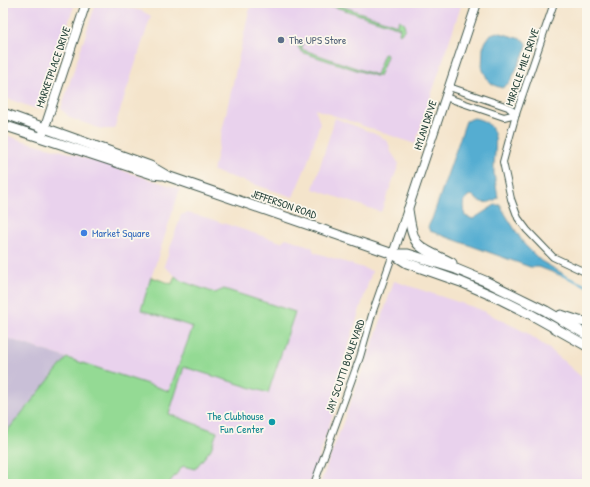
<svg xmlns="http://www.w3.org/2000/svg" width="590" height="487" viewBox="0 0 590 487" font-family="'Patrick Hand',sans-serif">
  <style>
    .built { fill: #e9d2ed }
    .industrial { fill: #c9bfd7 }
    .green { fill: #94da94; stroke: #5a8c64 }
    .water { fill: #54add1; stroke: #3a7582 }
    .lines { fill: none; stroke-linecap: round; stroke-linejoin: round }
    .stream { stroke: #54add1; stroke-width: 2 }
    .street-casing { stroke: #3f564b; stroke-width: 8 }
    .secondary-casing { stroke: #3f564b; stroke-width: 10 }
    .primary-casing { stroke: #3f564b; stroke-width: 11 }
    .street { stroke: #fff; stroke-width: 6 }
    .secondary { stroke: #fff; stroke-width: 8 }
    .primary { stroke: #fff; stroke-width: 9 }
    .service-dot { fill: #5c6f8a; stroke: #fbf7ec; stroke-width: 1.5 }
    .shop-dot { fill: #3f7fe0; stroke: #fbf7ec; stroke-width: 1.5 }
    .culture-dot { fill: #0f9aa8; stroke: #fbf7ec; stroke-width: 1.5 }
    .labels { text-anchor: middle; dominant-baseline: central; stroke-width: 3.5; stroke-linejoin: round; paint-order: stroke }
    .service-label { font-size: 11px; fill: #4e5e75; stroke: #fbf7ec; text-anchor: start }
    .street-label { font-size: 11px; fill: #1f3d34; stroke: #fbf7ec }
    .shop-label { font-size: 11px; fill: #366cbe; stroke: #fbf7ec; text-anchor: start }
    .culture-label { font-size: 11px; fill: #0d838f; stroke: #fbf7ec; text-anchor: end }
  </style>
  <rect width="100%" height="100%" fill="#fbf7ec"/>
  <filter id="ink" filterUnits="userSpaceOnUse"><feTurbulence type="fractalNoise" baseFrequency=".025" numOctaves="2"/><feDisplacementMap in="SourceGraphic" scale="8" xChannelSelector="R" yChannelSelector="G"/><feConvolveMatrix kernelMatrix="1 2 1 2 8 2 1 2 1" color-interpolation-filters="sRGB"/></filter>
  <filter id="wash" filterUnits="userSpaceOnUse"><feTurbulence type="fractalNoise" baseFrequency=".012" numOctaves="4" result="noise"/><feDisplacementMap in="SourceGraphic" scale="16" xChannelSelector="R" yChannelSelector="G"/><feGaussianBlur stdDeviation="0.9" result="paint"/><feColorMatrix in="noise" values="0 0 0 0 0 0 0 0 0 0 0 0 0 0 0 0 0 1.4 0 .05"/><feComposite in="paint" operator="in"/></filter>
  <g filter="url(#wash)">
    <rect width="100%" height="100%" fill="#f4e4cb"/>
    <g class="built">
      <polygon points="3,3 75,3 39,110 3,97"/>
      <polygon points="96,3 109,3 142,11 151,16 114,129 102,129 70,118 61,109"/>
      <polygon points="251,3 462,3 415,144 315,109 320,123 307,164 293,197 213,171"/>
      <polygon points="335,118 380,136 388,142 391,152 399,164 381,212 313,189"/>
      <polygon points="3,134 20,140 70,153 130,173 180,189 141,309 193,327 169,391 3,337"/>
      <polygon points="187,213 201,216 281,242 286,238 312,247 314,252 372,271 338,379 344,381 310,484 168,484 183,466 217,432 169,414 184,367 268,392 295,312 224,289 216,293 181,281 164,266 181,215"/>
      <polygon points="394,281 479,309 527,333 552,351 587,382 587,484 320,484 377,332"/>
    </g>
    <polygon class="industrial" points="3,337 67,358 3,436"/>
    <g class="green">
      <polygon points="323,3 332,3 397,25 399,20 404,23 405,29 400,34 399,33 400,28"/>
      <path d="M 299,43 L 303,44 L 301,49 L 376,75 L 384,54 L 386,54 L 387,56 L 382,69 L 379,76 L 375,76 L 304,53 C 300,51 298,48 298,44 Z"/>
      <polygon points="175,276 181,281 215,293 224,289 295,312 268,393 184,367 169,414 217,432 211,449 195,469 183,466 168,484 3,484 3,436 67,358 169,391 193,327 141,310 151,277 172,284"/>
    </g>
    <g class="water">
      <polygon points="497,32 524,40 527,44 525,51 510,82 502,88 496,86 489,82 482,68 483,48 486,41 491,34"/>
      <path d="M 474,118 C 505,124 493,150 494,173 C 495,181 497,189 498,198 C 488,204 481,205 472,195 L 468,196 C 461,203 463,207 465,216 L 473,219 L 495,205 L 500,205 L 507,217 L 524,244 L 541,261 L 562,273 L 562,276 L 539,267 L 530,267 L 430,231 L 428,227 L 432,219 L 466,121 Z"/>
    </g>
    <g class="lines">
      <polyline class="stream" points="562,275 587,286"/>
    </g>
  </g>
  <g filter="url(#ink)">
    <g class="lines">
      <g class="street-casing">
        <g id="street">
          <polyline points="554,3 516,114 503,162 511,199 518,218 527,230 553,257 587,273"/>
          <polyline points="449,87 508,107 516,114"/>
          <polyline points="445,97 504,117 516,114"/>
          <polyline points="314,484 360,357 373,311 393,254"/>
        </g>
      </g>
      <g class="secondary-casing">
        <g id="secondary">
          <polyline points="43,133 86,3"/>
          <polyline points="393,254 477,3"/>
        </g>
      </g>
      <g class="primary-casing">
        <g id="primary">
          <polyline points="3,113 150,166 167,176 393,254 407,263 461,282 502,300 530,314 587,346"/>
          <polyline points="3,125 152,174 162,175"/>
          <path d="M 408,210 C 410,220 411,238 419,245 C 427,253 443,258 452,263"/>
          <polyline points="393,254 408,254 456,269 485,281 546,311 587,335"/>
          <polyline points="561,315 579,321 587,322"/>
        </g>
      </g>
      <use href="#street" class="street"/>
      <use href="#secondary" class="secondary"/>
      <use href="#primary" class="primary"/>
    </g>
  </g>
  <circle class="service-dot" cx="281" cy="40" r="4"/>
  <circle class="shop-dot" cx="84" cy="233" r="4"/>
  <circle class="culture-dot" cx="272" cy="422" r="4"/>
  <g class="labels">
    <g class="service-label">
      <text x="289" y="40">The UPS Store</text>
    </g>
    <g class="street-label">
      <text transform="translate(53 67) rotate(-71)">MARKETPLACE DRIVE</text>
      <text transform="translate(522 67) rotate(-71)">MIRACLE MILE DRIVE</text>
      <text transform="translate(425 125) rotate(-72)">HYLAN DRIVE</text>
      <text transform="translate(284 204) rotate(19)">JEFFERSON ROAD</text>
      <text transform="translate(345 366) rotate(-71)">JAY SCUTTI BOULEVARD</text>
    </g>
    <g class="shop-label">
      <text x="92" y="233">Market Square</text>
    </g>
    <g class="culture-label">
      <text x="264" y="416">The Clubhouse<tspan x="264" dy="13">Fun Center</tspan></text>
    </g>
  </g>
  <rect width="590" height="487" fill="none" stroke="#fbf7ec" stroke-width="16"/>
</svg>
